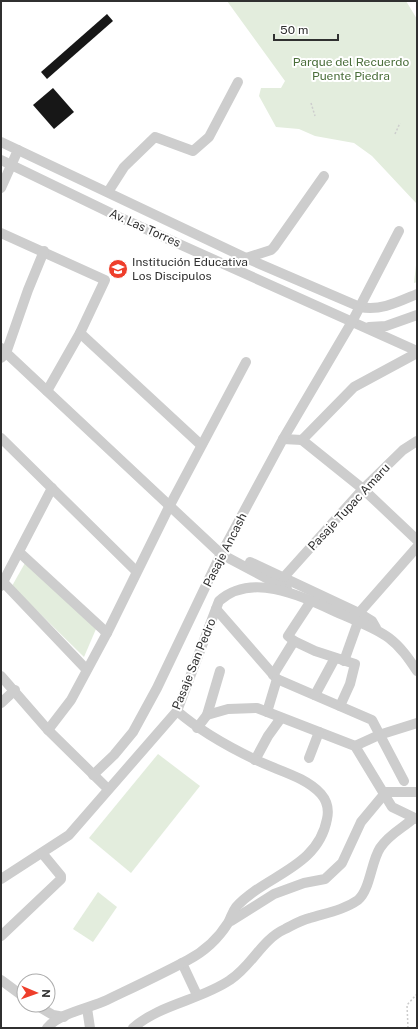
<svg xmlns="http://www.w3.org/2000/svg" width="418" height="1029" viewBox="0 0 418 1029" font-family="'Public Sans',sans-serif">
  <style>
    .green { fill: #e3eddd }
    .building { fill: #171717 }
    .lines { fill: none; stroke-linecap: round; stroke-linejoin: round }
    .path { stroke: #cdcdcd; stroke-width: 1.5; stroke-dasharray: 2 2; stroke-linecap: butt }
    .minor { stroke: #cdcdcd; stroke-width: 10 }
    .labels { text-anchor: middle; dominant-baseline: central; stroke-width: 4; stroke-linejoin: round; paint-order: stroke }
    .park-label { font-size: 12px; fill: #4a6e3a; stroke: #fff }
    .street-label { font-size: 12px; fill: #303030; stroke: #fff }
    .poi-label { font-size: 12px; fill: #303030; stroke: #fff; text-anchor: start }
  </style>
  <rect width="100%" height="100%" fill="#fff"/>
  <g class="green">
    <polygon points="227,1 406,1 417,19 417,282 414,283 417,256 416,203 372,156 354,143 315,136 299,129 276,127 259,96 261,88 281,88 285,81"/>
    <polygon points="25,563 96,629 84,657 12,586"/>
    <polygon points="158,754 200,786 131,873 89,838"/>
    <polygon points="98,892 117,907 93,942 73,929"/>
  </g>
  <g class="building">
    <polygon points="107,14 113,21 47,79 41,72"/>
    <polygon points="53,88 74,112 54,129 33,105"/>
  </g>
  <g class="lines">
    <g class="path">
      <polyline points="311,103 315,116"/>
      <polyline points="395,134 400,123"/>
      <polyline points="408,1028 407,1005 417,994"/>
    </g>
    <g class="minor">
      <polyline points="1,142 18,150 1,188"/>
      <path d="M 18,150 L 246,258 L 360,307 C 381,311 398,302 417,294"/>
      <polyline points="1,160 119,217 417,351"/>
      <polyline points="108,192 124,167 155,137 193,151 209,137 238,82"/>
      <polyline points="1,233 105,280 80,333 47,391"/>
      <polyline points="246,258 271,250 274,247 324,176"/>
      <polyline points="369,327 386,326 417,315"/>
      <polyline points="80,333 201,445"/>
      <polyline points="1,348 221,554 287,589"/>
      <polyline points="1,358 6,353 28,290 44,251"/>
      <polyline points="1,438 136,571"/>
      <polyline points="283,439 302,440 354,387 417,353"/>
      <polyline points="302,440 363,489 417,540"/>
      <polyline points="19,552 107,633"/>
      <polyline points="250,562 359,613 372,621 376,628"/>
      <polyline points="284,577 363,489 403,450 417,441"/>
      <polyline points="3,582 86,669"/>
      <polyline points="1,586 52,488"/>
      <polyline points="216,609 277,679 372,720 404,781"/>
      <polyline points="359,613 417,547"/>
      <polyline points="294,641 315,651 355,664 350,684 340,706"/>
      <polyline points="344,661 358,622"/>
      <polyline points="273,675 294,641 288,636 311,601"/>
      <polyline points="1,676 48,730 108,789"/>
      <polyline points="315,695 335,658"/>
      <polyline points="1,703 15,690"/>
      <polyline points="267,712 277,679"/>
      <polyline points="207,715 220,671"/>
      <polyline points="197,728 207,715 228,709 257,708 355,746 392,807 417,819"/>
      <polyline points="48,730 71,700 107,633 169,507 246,362"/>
      <polyline points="355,746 379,735 417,723"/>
      <polyline points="309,758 319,732"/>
      <polyline points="255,760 268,736 281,718"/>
      <polyline points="93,775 114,755 133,732 157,688 221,554 283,439 353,320 399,231"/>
      <path d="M 1,879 L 69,835 L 177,711 L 219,601 C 254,570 307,599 343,615 C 358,622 376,628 389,638 C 401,647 409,659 417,671"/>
      <polyline points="231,921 274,894 304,883 325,879 342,863 361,822 386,792 417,792"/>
      <polyline points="1,936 61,879 61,876 42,853"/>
      <polyline points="182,963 197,995"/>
      <polyline points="1,980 24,997"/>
      <polyline points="36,1005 53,1015 64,1017"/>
      <polyline points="87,1008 90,1028"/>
      <path d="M 47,1028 C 59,1013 90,1008 107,1000 C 134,987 162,974 188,960 C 205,951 218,939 228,923 C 231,918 232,912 236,907 C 265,875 318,868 327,819 C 329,810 327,801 321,794 C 305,776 275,770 254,759 C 227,746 200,731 177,711"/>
      <path d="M 133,1028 C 160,1004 201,1000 230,980 C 252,966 261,940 285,929 C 293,925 301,920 310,918 C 326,913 344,910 358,900 C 370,890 371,862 380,848 C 389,834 403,828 414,818"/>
    </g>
  </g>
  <defs>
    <g id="school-disc" transform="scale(1)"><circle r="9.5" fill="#ee3e2b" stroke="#fff"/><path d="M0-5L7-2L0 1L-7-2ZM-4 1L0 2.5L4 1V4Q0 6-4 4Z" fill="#fff"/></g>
  </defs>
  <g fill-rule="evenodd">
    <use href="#school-disc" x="118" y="269"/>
  </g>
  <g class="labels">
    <g class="park-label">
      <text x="351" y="62">Parque del Recuerdo<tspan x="351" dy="14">Puente Piedra</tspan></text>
    </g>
    <g class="street-label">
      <text transform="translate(145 228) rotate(24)">Av. Las Torres</text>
      <text transform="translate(349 507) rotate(-47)">Pasaje Tupac Amaru</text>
      <text transform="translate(225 550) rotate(-63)">Pasaje Ancash</text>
      <text transform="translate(194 664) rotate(-68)">Pasaje San Pedro</text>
    </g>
    <g class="poi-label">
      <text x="132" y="262">Institución Educativa<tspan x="132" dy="14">Los Discipulos</tspan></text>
    </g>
  </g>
  <rect width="418" height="1029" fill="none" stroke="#303030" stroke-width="4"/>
  <g transform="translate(36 993) rotate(92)"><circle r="19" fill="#ffffff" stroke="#acacac"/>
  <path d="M0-3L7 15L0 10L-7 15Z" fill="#ee3e2b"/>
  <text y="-6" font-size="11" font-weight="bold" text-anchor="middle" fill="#303030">N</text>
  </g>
  <path d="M274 34v6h64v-6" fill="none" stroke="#303030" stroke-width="2"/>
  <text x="280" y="34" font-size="12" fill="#303030" stroke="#ffffff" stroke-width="3" paint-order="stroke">50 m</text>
</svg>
